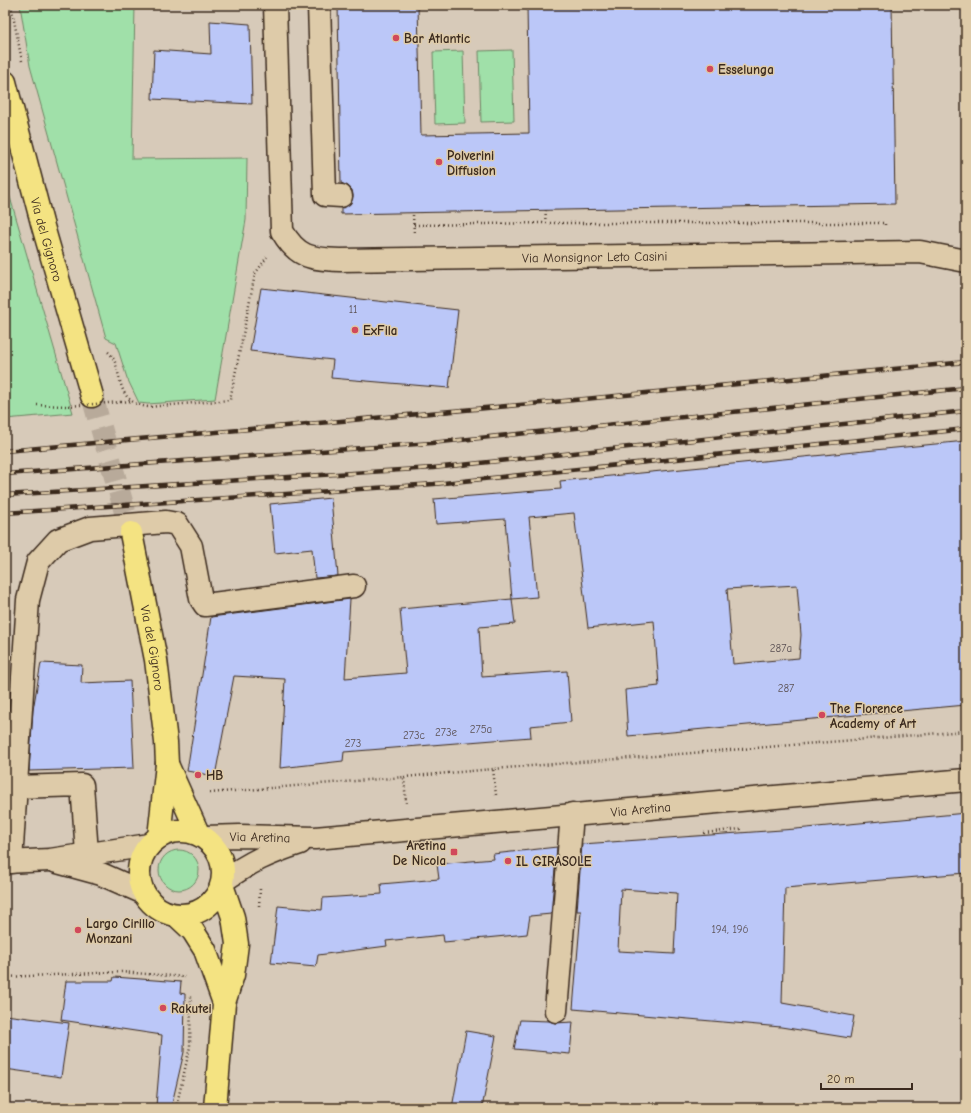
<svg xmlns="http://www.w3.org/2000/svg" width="971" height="1113" viewBox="0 0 971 1113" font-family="'Comic Neue',sans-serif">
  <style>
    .green { fill: #a0e0a9; stroke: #6e8564 }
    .building { fill: #bbc7f8; stroke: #3b2a1e; fill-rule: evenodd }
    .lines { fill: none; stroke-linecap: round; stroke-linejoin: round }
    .major-tunnel { stroke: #b8aa9a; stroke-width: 22; stroke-dasharray: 22 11; stroke-linecap: butt }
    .minor-casing { stroke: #3b2a1e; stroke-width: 25 }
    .major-casing { stroke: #3b2a1e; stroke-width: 25 }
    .path { stroke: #3b2a1e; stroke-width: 2.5; stroke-dasharray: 1 3; stroke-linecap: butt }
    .minor { stroke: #decba9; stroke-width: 22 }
    .major { stroke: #f4e382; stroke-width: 22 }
    .rail-casing { stroke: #3b2a1e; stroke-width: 4.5 }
    .rail { stroke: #decba9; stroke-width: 3; stroke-dasharray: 9; stroke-linecap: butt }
    .path-bridge { stroke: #3b2a1e; stroke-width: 2.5; stroke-dasharray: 1 3; stroke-linecap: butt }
    .poi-dot { fill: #d1495b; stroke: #decba9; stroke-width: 1.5 }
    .labels { text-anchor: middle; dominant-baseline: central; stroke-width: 3; stroke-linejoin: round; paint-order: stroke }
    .number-label { font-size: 11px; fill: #5b5154 }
    .poi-label { font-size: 13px; font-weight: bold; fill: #3b2a1e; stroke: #decba9; text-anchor: start }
    .street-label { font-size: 13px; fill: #3b2a1e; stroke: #decba9 }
  </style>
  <rect width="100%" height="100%" fill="#d7cab9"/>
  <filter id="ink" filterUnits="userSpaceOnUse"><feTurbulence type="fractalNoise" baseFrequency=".025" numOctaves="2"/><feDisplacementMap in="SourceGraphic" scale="8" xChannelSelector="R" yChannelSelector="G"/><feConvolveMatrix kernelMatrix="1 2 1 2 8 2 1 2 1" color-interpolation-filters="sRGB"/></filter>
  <g filter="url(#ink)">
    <g class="green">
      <polygon points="20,5 135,5 132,159 247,158 246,220 215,399 148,404 139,403 127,378 116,343 106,338 30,66"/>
      <polygon points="512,50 514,121 481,122 479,51"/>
      <polygon points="463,51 465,123 435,124 433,52"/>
      <polygon points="5,180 73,413 5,419"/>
      <circle cx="179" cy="870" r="20"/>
    </g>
    <g class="building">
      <polygon points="338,5 418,5 421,135 529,133 527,5 892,5 895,204 341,214 341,208 351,203 353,196 352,190 348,186 341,183"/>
      <polygon points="210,21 250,24 252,104 152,99 154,50 211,54"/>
      <polygon points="261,288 458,310 449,388 331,378 333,360 250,351"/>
      <path d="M 966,441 L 966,705 L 628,736 L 625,690 L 659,686 L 654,621 L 588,628 L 574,513 L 529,517 L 537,597 L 512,599 L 505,519 L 436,524 L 434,499 L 561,489 L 560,481 ZM 797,585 L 801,635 L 799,658 L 733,664 L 727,589 Z"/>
      <polygon points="331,498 338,576 315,578 312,549 275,553 270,504"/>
      <polygon points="350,599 345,678 406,673 400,609 512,599 515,624 479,627 482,677 567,671 571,722 530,726 531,737 344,752 343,761 280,768 285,679 234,676 215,776 187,771 211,617"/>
      <polygon points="41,663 82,665 81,683 130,681 134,768 29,771 33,710"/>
      <path d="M 966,813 L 966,873 L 785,888 L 782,1003 L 854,1016 L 850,1038 L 781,1027 L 573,1009 L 581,911 L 577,911 L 582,844 L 796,829 ZM 621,889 L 677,893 L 674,954 L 618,951 Z"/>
      <polygon points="557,847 551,914 530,916 527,934 444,942 443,935 386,941 387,946 318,955 316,967 271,963 278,906 322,910 323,898 382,894 381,884 439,879 437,864 494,859 493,854"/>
      <polygon points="114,977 181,982 180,993 185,994 184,1052 171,1108 156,1106 162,1035 61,1020 66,981 113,981"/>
      <polygon points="5,1015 69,1023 61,1077 5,1069"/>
      <polygon points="520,1020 549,1021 555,1023 573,1022 570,1054 514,1049"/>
      <polygon points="466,1031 496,1036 482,1108 452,1108"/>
    </g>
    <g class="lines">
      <polyline class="major-tunnel" points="92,396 131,533"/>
      <g class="minor-casing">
        <g id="minor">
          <path id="s1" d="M 275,5 L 282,231 C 297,257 310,259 340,260 L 920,252 L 966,261"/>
          <polyline points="319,5 325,195 341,196"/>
          <polyline points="15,787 82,785 87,853"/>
          <path id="s2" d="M 205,837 L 240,836 L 315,838 L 966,780"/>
          <polyline points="5,862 50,860 149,845"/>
          <polyline points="11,862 28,600 38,562 58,540 90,528 166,522 177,524 191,546 201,599 205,605 354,586"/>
          <polyline points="57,862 101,874 144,893"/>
          <path d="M 223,881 C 250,862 269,853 300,843"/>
          <polyline points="556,1011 572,814"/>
        </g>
      </g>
      <g class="major-casing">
        <g id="major">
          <path id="s3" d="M 5,82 L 42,223 L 92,396"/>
          <path id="s4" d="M 131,533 L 156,660 L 166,742 L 167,764 L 159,837"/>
          <polyline points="167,764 198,833"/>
          <circle cx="181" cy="873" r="42"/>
          <polyline points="176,915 193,931 205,950 224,1003"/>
          <polyline points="215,1108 224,1003 233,975 237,944 233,917 222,885"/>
        </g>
      </g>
      <g class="path">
        <polyline points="11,5 22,61"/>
        <polyline points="413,215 414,233"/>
        <polyline points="545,223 546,210"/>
        <polyline points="414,225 545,223 885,223 885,226"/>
        <path d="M 108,352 C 125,366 111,402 148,407 L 230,400 L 255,274 L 267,257"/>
        <polyline points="121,402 131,401"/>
        <polyline points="37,405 68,406"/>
        <polyline points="404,777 493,769"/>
        <polyline points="210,793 404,777 406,803"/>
        <polyline points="496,795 493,769 966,731"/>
        <polyline points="704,833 741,829"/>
        <polyline points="259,906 260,889"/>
        <polyline points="5,977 121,972 185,977"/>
        <polyline points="176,1108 190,1047 191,995"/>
      </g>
      <use href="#minor" class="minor"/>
      <use href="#major" class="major"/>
      <g class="rail-casing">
        <g id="rail">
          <polyline points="5,451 564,401 966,362"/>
          <polyline points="5,474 431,443 966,388"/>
          <polyline points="5,495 433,468 966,411"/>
          <polyline points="5,513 434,484 966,429"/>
        </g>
      </g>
      <use href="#rail" class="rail"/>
      <polyline class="path-bridge" points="68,406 121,402"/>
    </g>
  </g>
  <g class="poi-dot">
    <circle cx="396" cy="38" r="4"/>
    <circle cx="710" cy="69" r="4"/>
    <circle cx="439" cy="162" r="4"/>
    <circle cx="355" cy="330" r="4"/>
    <circle cx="822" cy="715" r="4"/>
    <circle cx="198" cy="775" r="4"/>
    <rect x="450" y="848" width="8" height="8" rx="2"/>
    <circle cx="508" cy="861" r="4"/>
    <circle cx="78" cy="930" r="4"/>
    <circle cx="163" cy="1008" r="4"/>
  </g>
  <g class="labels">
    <g class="number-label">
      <text x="353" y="309">11</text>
      <text x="781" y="648">287a</text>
      <text x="786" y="688">287</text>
      <text x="481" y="729">275a</text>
      <text x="446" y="732">273e</text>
      <text x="414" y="735">273c</text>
      <text x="353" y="743">273</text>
      <text x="730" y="929">194, 196</text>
    </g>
    <g class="poi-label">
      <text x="404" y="38">Bar Atlantic</text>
      <text x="718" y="69">Esselunga</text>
      <text x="447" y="155">Polverini<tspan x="447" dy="15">Diffusion</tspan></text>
      <text x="363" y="330">ExFila</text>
      <text x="830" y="708">The Florence<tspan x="830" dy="15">Academy of Art</tspan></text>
      <text x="206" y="775">HB</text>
      <text x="446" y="845" text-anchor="end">Aretina<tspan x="446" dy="15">De Nicola</tspan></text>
      <text x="516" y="861">IL GIRASOLE</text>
      <text x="86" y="923">Largo Cirillo<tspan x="86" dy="15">Monzani</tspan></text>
      <text x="171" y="1008">Rakutei</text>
    </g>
    <g class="street-label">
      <text stroke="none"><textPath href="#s3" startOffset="163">Via del Gignoro</textPath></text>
      <text stroke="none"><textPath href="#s1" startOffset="550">Via Monsignor Leto Casini</textPath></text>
      <text stroke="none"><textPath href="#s4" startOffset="117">Via del Gignoro</textPath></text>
      <text stroke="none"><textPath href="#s2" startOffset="437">Via Aretina</textPath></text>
      <text stroke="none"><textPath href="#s2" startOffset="55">Via Aretina</textPath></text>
    </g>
  </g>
  <rect width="971" height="1113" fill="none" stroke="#decba9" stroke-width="20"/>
  <rect x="10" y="10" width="951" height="1093" fill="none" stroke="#3b2a1e" stroke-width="1.5" filter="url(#ink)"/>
  <path d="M821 1083v6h91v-6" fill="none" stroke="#3b2a1e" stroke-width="2"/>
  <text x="827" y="1083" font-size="12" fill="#3b2a1e" stroke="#decba9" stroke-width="3" paint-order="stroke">20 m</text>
</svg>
